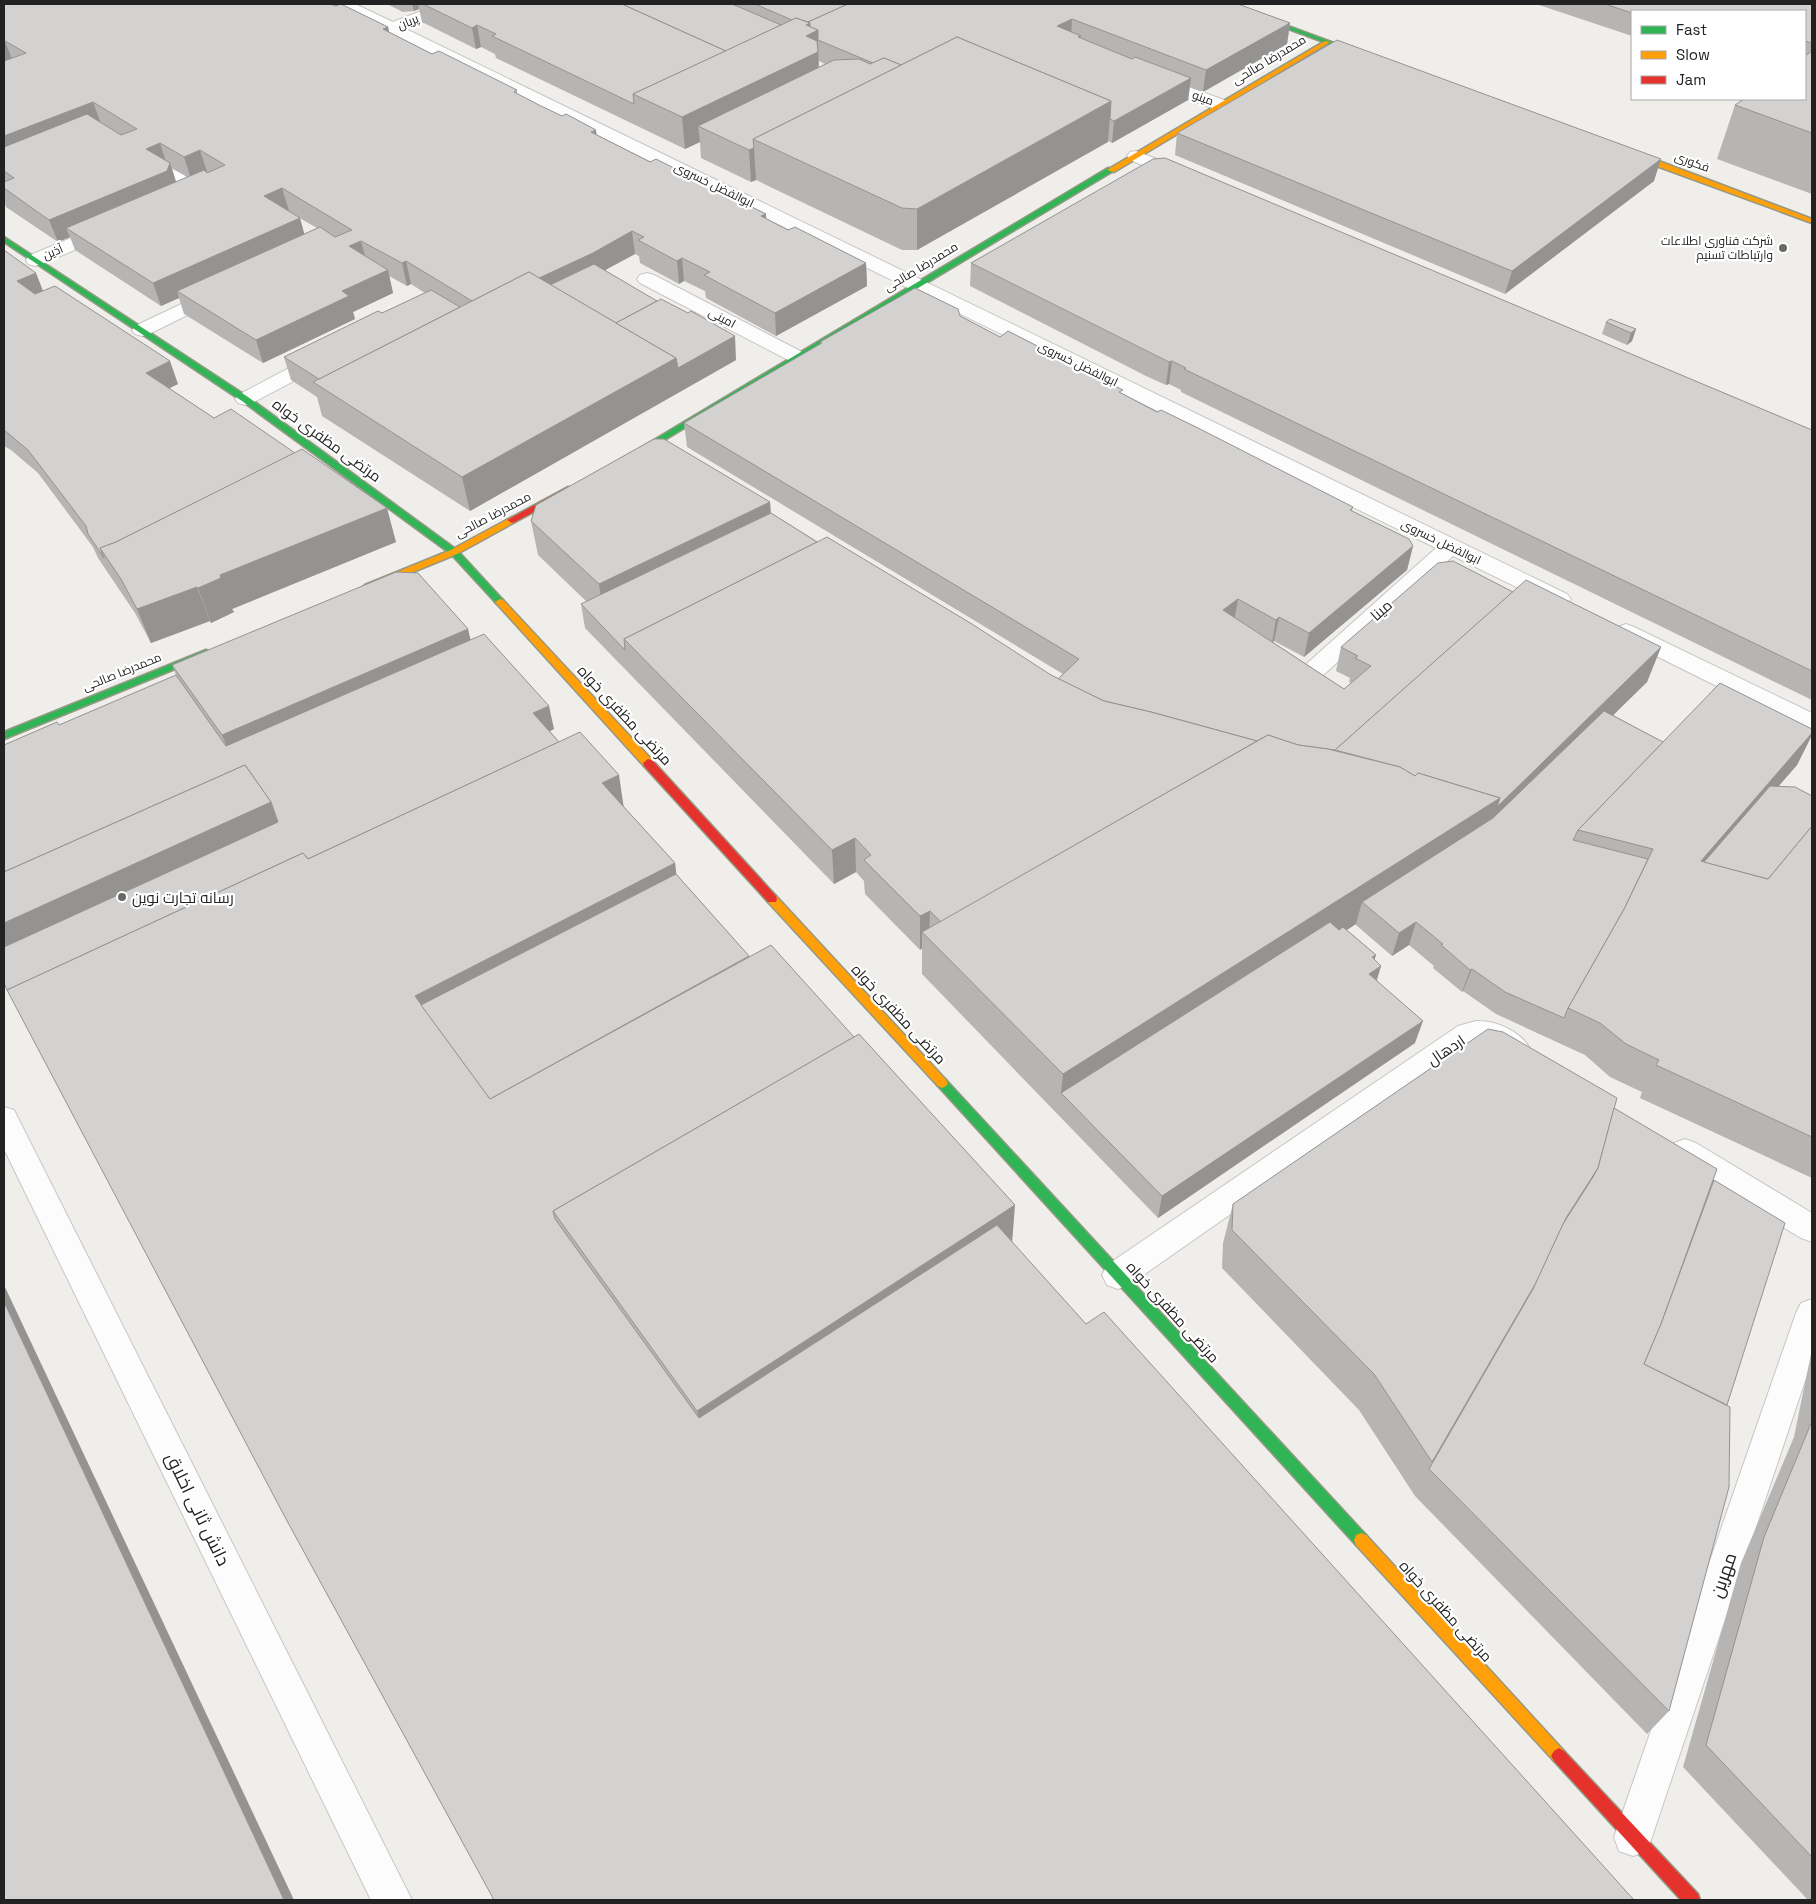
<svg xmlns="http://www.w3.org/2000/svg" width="1816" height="1904" viewBox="0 0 1816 1904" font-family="'Space Grotesk',Cairo,sans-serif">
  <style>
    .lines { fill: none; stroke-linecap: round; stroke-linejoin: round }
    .street-casing { stroke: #c7c6c5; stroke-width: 2 }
    .fast-casing { stroke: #959983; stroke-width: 3 }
    .slow-casing { stroke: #959983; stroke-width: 3 }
    .jam-casing { stroke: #959983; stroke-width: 3 }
    .street { fill: #fdfcfc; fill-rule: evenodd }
    .fast { fill: #30b455; fill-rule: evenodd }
    .slow { fill: #ff9f0a; fill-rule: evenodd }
    .jam { fill: #e5322d; fill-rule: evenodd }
    .wall { fill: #b6b5b3; fill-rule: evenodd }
    .shaded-wall { fill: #949392 }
    .building { fill: #d4d2d0; stroke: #949392 }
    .poi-dot { fill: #6a6968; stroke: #fff; stroke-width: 2 }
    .labels { text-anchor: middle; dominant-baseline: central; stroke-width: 4.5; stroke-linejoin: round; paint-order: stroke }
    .far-street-label { font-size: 12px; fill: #222; stroke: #fff }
    .far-poi-label { font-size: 12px; fill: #222; stroke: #fff; text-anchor: end }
    .street-label { font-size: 15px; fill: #222; stroke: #fff }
    .poi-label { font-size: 15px; fill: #222; stroke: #fff; text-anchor: start }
    .near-street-label { font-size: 18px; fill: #222; stroke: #fff }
  </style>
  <rect width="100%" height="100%" fill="#efeeeb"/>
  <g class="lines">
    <g class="street-casing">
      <g id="street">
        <polygon points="335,4 355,4 393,22 439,4 460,4 458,7 406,29 1567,594 1571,599 1567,604 1559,606 1551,604 1453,556 1319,679 1311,681 1303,679 1299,673 1303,667 1436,548 337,7"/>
        <polygon points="1155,75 1227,101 1229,105 1227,109 1215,109 1149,84 1147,80 1149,76"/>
        <polygon points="1136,151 1190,172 1193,176 1190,180 1184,181 1178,180 1130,160 1127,156 1130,152"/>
        <path d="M 164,165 L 205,185 L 208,189 C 202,198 187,202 178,200 L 175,196 L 178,192 L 185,189 L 158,174 L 155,170 L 158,166 Z"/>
        <polygon points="107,223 114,225 116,229 114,233 42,264 35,266 28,264 26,260 28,256"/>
        <polygon points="647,273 654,275 804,353 807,357 804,361 797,363 790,361 640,283 637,279 640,275"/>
        <polygon points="217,287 224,289 227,293 224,297 149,334 142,336 135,334 132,330 135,326"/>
        <polygon points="321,353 328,355 331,359 328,363 252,403 245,405 238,403 235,399 238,395 314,355"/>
        <polygon points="1626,624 1634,627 1812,713 1812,731 1803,729 1618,637 1614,632 1618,627"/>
        <path d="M 1476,1021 C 1495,1020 1521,1031 1530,1049 L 1526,1057 C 1502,1065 1498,1042 1476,1043 L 1129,1285 L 1118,1289 L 1107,1285 L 1102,1275 L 1107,1265 L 1458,1026 Z"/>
        <polygon points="4,1107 14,1110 412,1900 371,1900 4,1149"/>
        <polygon points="1685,1139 1696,1143 1812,1213 1812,1242 1801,1238 1674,1161 1670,1152 1674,1143"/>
        <polygon points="1812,1299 1812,1360 1652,1837 1647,1851 1633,1856 1619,1851 1614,1837 1796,1313 1801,1303"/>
      </g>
    </g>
    <g class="fast-casing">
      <g id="fast">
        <polygon points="1221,4 1229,4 1342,46 1337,47"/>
        <polygon points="1108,168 1115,170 631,460 625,460 624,458"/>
        <polygon points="4,237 248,397 457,550 503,600 503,604 497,604 451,554 242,401 4,242"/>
        <polygon points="206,650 209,651 211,653 209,655 4,739 4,732"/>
        <polygon points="942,1078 946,1080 1366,1535 1368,1540 1366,1545 1361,1547 1356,1545 938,1086 936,1083 938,1080"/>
      </g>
    </g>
    <g class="slow-casing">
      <g id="slow">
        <polygon points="1325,41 1330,42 1114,172 1107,170"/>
        <polygon points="1621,149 1627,149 1812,219 1812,223 1621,153"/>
        <polygon points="512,517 517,520 515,522 457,554 371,589 368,590 363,587 365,585 451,550"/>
        <polygon points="500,599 503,600 652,760 653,763 652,766 644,766 497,604 495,602"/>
        <polygon points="772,895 776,896 946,1080 948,1083 946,1086 942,1088 938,1086 768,902 767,899"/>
        <polygon points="1361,1533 1366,1535 1564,1751 1567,1756 1564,1761 1559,1764 1554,1761 1356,1545 1354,1540 1356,1535"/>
      </g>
    </g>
    <g class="jam-casing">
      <g id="jam">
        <polygon points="568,487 571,488 571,492 515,522 512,523 507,520"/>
        <polygon points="648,759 652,760 776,896 777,899 776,902 768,902 644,766 643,763"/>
        <polygon points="1559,1748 1564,1751 1698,1894 1700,1900 1681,1900 1554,1761 1551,1756 1554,1751"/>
      </g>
    </g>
    <use href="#street" class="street"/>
    <use href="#fast" class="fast"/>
    <use href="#slow" class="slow"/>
    <use href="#jam" class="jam"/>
  </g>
  <g class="wall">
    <path d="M 4,4 L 388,27 L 389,32 L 432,54 L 517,90 L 517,94 L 650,162 L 766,214 L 766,219 L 788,230 L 866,263 L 867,286 L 776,336 L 706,298 L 705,291 L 684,281 L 679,284 L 640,263 L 639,256 L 635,254 L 605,270 L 736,360 L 470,511 L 322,416 L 317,397 L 291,380 L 284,357 L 382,313 L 425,293 L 411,284 L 407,286 L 389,276 L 393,293 L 353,312 L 355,319 L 263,363 L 184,314 L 179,298 L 161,306 L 75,250 L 70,237 L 58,242 L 6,207 L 4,200 ZM 172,168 L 187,177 L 176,182 ZM 300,218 L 303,220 L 317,228 L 304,234 Z"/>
    <path d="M 387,4 L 1238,4 L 1290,23 L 1287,44 L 1203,92 L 1190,87 L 1188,100 L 1112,143 L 1108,141 L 917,250 L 902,250 L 756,180 L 751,182 L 701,158 L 700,142 L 685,149 L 496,58 L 495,54 L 481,47 L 476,49 L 422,22 L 419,9 L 414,11 L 403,12 ZM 819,61 L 825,64 L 819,67 Z"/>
    <polygon points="1536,4 1812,4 1812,194 1717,159 1735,105 1805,99 1805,11 1632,11 1632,36"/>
    <polygon points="1177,133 1654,181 1505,294 1175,155"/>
    <polygon points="4,250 43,291 178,384 169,388 396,542 232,609 234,612 211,623 210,621 151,643 135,613 98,558 93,547 38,473 11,450 4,446"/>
    <polygon points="971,263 1812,430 1812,700 1181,392 1181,390 1169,384 1166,385 1146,376 970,286"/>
    <polygon points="960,316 1000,337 1123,394 1157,412 1353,507 1352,511 1413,546 1407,570 1304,657 1274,641 1273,642 1344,689 1352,683 1349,682 1350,678 1336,671 1341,647 1513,592 1661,647 1647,682 1613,715 1663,742 1812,733 1812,735 1797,765 1778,786 1812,796 1812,1178 1640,1098 1642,1092 1610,1077 1585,1055 1496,1014 1463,991 1462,992 1433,968 1434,966 1409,945 1392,956 1356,925 1356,924 1347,930 1376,955 1374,960 1381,966 1377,980 1415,1043 1158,1218 922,974 922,948 920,950 865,894 864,881 856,872 834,884 585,628 581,604 587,602 538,555 531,521 770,502 771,513 818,542 1058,679 1063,674 687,447 684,423 820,344 820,342"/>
    <polygon points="1606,322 1636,329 1632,341 1627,345 1602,334"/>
    <polygon points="468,629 470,639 554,729 550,731 559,742 624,807 675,863 676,874 749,956 854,1037 1015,1205 494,1900 176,675 172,665"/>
    <polygon points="1614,1108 1714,1180 1727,1405 1669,1711 1647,1734 1415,1496 1359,1410 1222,1268 1223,1243 1233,1204"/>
    <polygon points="1812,1349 1812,1900 1808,1900 1683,1767 1741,1563 1794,1437"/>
  </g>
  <g class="shaded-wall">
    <polygon points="412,4 418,4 419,9 414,11"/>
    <polygon points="871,4 818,40 819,83 698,126 700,142 685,149 682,117 806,25"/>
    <polygon points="1072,19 1071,40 1057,26"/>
    <polygon points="1290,23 1287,44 1203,92 1206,70"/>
    <polygon points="477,25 481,47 476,49 472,28"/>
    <polygon points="388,27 393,49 383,29"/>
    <polygon points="4,41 5,41 13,62 4,66"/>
    <polygon points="1191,78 1188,100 1112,143 1114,121"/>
    <polygon points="1111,101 1108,142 917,250 917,209"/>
    <polygon points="93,102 101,124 4,162 4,136"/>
    <polygon points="596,130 599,152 591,132"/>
    <polygon points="160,143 167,165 146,149"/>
    <polygon points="754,148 756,180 751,182 749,150"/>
    <polygon points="200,150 207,172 191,179 184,157"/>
    <polygon points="1661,159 1654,181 1505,294 1512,271"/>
    <polygon points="170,163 177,185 66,228 70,237 58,242 49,220"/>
    <polygon points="282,188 289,211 264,196"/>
    <polygon points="766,214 767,237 761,216"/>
    <polygon points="300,218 306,240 177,291 179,298 161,306 153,283"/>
    <polygon points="632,231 635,254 596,275 481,307"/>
    <polygon points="361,241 367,263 349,246"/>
    <polygon points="682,258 684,281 679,284 677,261"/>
    <polygon points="406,261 411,284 407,286 402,263"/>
    <polygon points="866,263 867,286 776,336 775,313"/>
    <polygon points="388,270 393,293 353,312 355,319 263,363 256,340 342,291"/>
    <polygon points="36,273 45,296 26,304 17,281"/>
    <polygon points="1636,329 1632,341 1627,345 1631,333"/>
    <polygon points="735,336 736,360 470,511 462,477 676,358"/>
    <polygon points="170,361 178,384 154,396 146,373"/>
    <polygon points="1172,361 1169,384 1166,385 1169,362"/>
    <polygon points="770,502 772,537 604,619 599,584"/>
    <polygon points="387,508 396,542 232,609 234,612 211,623 198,588 220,575"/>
    <polygon points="1413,546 1407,570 1304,657 1309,633"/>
    <polygon points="197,587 210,621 151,643 137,609"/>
    <polygon points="1238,599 1234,622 1223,610"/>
    <polygon points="1279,617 1274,641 1272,643 1276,620"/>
    <polygon points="468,629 476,663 236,770 222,735"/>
    <polygon points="1661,647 1647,682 1485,841 1362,902 1356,924 1073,1105 1061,1093 1063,1074"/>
    <polygon points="549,706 554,729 538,737 533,713"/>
    <polygon points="1812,733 1812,735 1797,765 1703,874 1701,861"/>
    <polygon points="619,775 624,809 602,783"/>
    <polygon points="271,802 287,845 4,976 4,897"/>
    <polygon points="855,838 856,872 834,884 832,850"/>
    <polygon points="675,863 679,897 432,1026 415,996"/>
    <polygon points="930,911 929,939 922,932 922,948 920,950 920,916"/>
    <polygon points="1416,922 1409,945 1392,956 1399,933"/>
    <polygon points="1376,955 1370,973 1381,966 1374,988 1362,997 1372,957"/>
    <polygon points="1472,969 1463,991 1462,992 1470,970"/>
    <polygon points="1423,1021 1415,1043 1158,1218 1162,1196"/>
    <polygon points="1015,1205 1012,1244 704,1446 697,1411"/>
    <polygon points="4,1285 294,1900 284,1900 4,1302"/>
  </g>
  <g class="building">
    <polygon points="4,4 331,4 335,6 341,4 388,27 383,29 432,54 439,51 517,90 514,92 539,105 562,116 566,114 596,130 591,132 650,162 656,159 766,214 761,216 788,230 795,227 866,263 775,313 704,275 710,272 682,258 677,261 638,240 644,237 632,231 593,253 539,278 529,272 472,301 406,261 402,263 361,241 349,246 388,270 342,291 349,296 256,340 177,291 320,227 335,237 352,230 282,188 264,196 300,218 153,283 66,228 204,170 207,173 225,165 200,150 184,157 160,143 146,149 170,163 167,171 49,220 4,188 4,182 14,178 4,171 4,147 87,114 121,135 137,129 93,102 4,136 4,61 26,53 5,41 4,41"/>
    <polygon points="423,4 622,4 726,51 633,94 634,104 492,36 496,34 477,25 472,28"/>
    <polygon points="622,4 732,4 781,25 726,51"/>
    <polygon points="755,4 848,4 808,22 796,18 792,20"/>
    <polygon points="848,4 1238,4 1290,23 1206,70 1072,19 1057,26 1081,36 1078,37 1132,59 1135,57 1191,78 1114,121 1110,119 1111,101 957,37 901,65 884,58 873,63 818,40 818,30 810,27 810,23 808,22"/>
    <polygon points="1605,4 1812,4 1812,43 1805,41 1805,11 1632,11 1632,13"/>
    <polygon points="796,18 810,23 806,25 818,30 806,36 817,41 818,52 682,117 633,94"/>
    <polygon points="957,37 1111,101 917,209 902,208 753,139"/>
    <polygon points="1337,40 1661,159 1512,271 1177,133"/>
    <polygon points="1812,51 1812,133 1735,105 1744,99 1805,99 1805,56"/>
    <polygon points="884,58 901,65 753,139 754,148 749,150 698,126 834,60 859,59 870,64"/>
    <polygon points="1165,158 1812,430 1812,671 1184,369 1186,368 1172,361 1169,362 971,263 1153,159"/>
    <polygon points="4,250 36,273 17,281 35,294 55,286 170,361 146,373 214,418 231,409 295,453 116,542 100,548 104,558 88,534 86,526 28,450 4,430"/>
    <polygon points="594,264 657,301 616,323 550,285"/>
    <polygon points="529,272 676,358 462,477 313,382"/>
    <polygon points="915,288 958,309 960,316 1000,337 1008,331 1123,390 1119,392 1157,412 1161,410 1198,428 1353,507 1350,510 1409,539 1413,546 1309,633 1279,617 1276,620 1238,599 1223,610 1344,689 1371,666 1355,658 1358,656 1341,647 1438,563 1453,561 1513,592 1335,750 1298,745 1268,735 1257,741 1151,712 1104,701 1058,679 1079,659 684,423 822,343 820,342"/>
    <polygon points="431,290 460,307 319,379 284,357 378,311 382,313"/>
    <polygon points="661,299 688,313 691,311 735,336 678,368 676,358 616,323"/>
    <polygon points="1610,319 1636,329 1631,333 1606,322"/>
    <polygon points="654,439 664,439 770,502 599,584 531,521 536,505"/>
    <polygon points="302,449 387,508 220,575 221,578 198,588 197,587 137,609 121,579 100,548 116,542"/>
    <polygon points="771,513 817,542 624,639 625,650 581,604"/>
    <polygon points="827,537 972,624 1051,675 1104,701 1151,712 1257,741 941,922 930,911 920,916 864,860 871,855 855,838 832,850 624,639"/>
    <polygon points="396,572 418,573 468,629 222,735 172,665"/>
    <polygon points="1526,580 1661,647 1497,807 1500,798 1418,773 1415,776 1400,767 1335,750"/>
    <polygon points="484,634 549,706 533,713 559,742 308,859 303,853 7,990 4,983 4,947 278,822 271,802 245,765 4,872 4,745 57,722 59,725 176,675 226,746"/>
    <polygon points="1720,683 1812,729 1812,733 1701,861 1768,879 1812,826 1812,1137 1656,1065 1659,1060 1626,1044 1600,1023 1568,1008 1624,909 1653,849 1578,830"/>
    <polygon points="1604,711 1663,742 1578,830 1573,840 1648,859 1624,909 1568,1008 1564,1018 1505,992 1472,969 1470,970 1441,945 1443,944 1416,922 1399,933 1362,902 1493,818"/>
    <polygon points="580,732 619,775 602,783 675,863 415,996 490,1099 771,945 854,1037 553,1211 555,1219 699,1418 997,1225 1086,1324 1104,1312 1634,1900 494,1900 286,1519 7,990 303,853 308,859"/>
    <polygon points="1268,735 1298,745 1328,749 1400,767 1415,776 1418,773 1500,798 1063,1074 922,932"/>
    <polygon points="245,765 271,802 4,923 4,872"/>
    <polygon points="1770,786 1795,787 1812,796 1812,826 1768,879 1704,862"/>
    <polygon points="676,874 749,956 490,1099 421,1005"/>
    <polygon points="1330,922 1339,930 1343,927 1376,955 1372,957 1381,966 1369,974 1423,1021 1162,1196 1061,1093"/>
    <polygon points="1488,1029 1503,1032 1617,1098 1598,1168 1566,1218 1537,1281 1432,1462 1374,1374 1232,1230 1233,1204"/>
    <polygon points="859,1034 1015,1205 697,1411 553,1211"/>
    <polygon points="1614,1108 1717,1169 1661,1324 1644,1364 1730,1407 1729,1487 1669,1711 1429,1469 1533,1289 1563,1224 1593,1177 1598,1168"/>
    <polygon points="1714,1180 1785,1223 1727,1405 1644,1364 1661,1324"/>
    <polygon points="4,1302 284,1900 4,1900"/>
    <polygon points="1812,1421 1812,1857 1706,1745 1764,1537"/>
  </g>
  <g class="poi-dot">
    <circle cx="1783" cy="248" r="5"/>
    <circle cx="122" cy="897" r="5"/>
  </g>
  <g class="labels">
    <g class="far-street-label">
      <text transform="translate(408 22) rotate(-22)">پریان</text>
      <text transform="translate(1269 60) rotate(-31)">محمدرضا صالحی</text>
      <text transform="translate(1203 98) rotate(20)">مینو</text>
      <text transform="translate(1692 162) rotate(20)">فکوری</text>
      <text transform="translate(714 185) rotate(26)">ابوالفضل خسروی</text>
      <text transform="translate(53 252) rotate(-23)">آذین</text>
      <text transform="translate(921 267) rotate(-31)">محمدرضا صالحی</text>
      <text transform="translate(722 318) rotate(28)">امینی</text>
      <text transform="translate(1078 364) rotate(26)">ابوالفضل خسروی</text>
      <text transform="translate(493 515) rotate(-28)">محمدرضا صالحی</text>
      <text transform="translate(1441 542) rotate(26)">ابوالفضل خسروی</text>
      <text transform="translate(122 672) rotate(-22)">محمدرضا صالحی</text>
    </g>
    <g class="far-poi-label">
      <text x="1773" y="241">شرکت فناوری اطلاعات<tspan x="1773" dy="14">وارتباطات تسنیم</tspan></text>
    </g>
    <g class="street-label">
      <text transform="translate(327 440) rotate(36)">مرتضی مظفری خواه</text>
      <text transform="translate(1381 610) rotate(-42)">مینا</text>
      <text transform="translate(625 715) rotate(47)">مرتضی مظفری خواه</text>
      <text transform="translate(899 1014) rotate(47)">مرتضی مظفری خواه</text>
      <text transform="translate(1446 1050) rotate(-34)">اردهال</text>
      <text transform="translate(1173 1312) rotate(48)">مرتضی مظفری خواه</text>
      <text transform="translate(1446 1611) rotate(48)">مرتضی مظفری خواه</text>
    </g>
    <g class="poi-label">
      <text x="132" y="897">رسانه تجارت نوین</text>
    </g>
    <g class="near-street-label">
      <text transform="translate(198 1509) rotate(64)">دانش ثانی اخلاق</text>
      <text transform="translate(1723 1575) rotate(-71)">مهرین</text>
    </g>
  </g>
  <rect width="1816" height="1904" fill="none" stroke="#222222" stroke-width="10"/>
  <rect x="1631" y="10" width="175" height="90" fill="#ffffff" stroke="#a7a7a7"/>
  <rect x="1641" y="26" width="25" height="8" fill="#30b455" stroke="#a7a7a7"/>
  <text x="1676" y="35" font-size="15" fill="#222222">Fast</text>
  <rect x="1641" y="51" width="25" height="8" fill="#ff9f0a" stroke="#a7a7a7"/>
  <text x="1676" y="60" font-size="15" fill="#222222">Slow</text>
  <rect x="1641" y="76" width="25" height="8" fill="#e5322d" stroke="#a7a7a7"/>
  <text x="1676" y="85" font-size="15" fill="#222222">Jam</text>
</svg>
